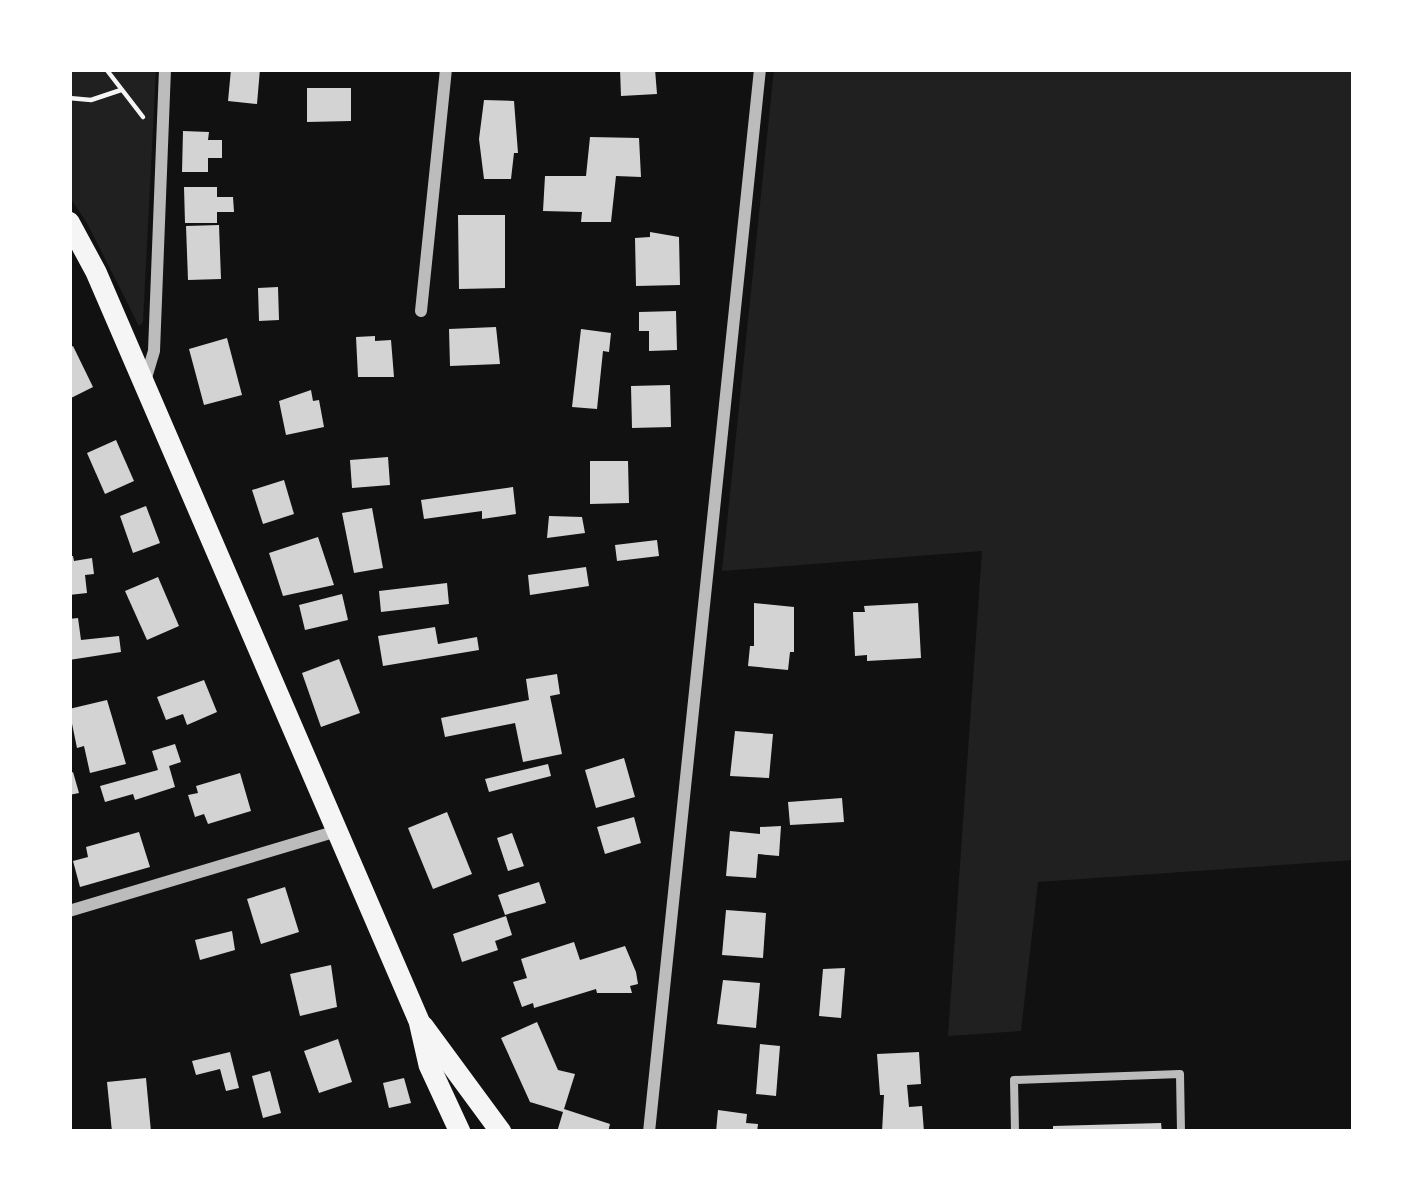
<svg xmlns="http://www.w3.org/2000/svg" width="1423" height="1201" viewBox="0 0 1423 1201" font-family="'Archivo Narrow',sans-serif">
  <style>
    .green { fill: #202020 }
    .building { fill: #d3d3d3 }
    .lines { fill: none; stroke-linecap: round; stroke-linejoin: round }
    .path { stroke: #f5f5f5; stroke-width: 4.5 }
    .service { stroke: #bcbcbc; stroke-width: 8 }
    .minor { stroke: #bcbcbc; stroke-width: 12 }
    .secondary { stroke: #f5f5f5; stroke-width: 21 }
  </style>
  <rect width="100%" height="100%" fill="#111"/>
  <g class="green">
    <polygon points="69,69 156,69 143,322 139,326 87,223 69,196"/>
    <polygon points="774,69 1354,69 1354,860 1038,882 1021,1031 948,1036 982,551 722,571"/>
  </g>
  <g class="building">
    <polygon points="231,69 260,69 257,104 228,101"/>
    <polygon points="620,69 655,69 657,94 621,96"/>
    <polygon points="307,88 351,88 351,121 307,122"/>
    <polygon points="484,100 514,101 518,153 514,153 511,179 484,179 479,139"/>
    <polygon points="183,131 209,132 208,140 222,140 222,158 208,158 208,172 182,172"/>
    <polygon points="590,137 639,138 641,177 616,176 611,222 581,222 582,212 543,211 545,176 586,176"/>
    <polygon points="184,187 217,187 217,197 233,197 234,212 217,212 217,223 185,223"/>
    <polygon points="458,215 505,215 505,288 459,289"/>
    <polygon points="219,225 221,279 188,280 186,226"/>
    <polygon points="650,232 679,237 680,285 636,286 635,238 650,237"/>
    <polygon points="278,287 279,320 259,321 258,288"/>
    <polygon points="676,311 677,350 649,351 649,331 639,331 639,312"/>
    <polygon points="496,327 500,364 450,366 449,329"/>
    <polygon points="581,329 611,333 609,352 603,351 597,409 572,407"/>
    <polygon points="375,336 375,341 391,340 394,377 358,377 356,337"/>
    <polygon points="227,338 242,395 204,405 189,349"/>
    <polygon points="73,346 93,387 69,399 69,348"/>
    <polygon points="670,385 671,427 632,428 631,386"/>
    <polygon points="311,390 313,401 319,400 324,427 286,435 279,401"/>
    <polygon points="116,440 134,481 105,494 87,453"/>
    <polygon points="388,457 390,485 352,488 350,460"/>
    <polygon points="590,461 628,461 629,503 590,504"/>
    <polygon points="284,480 294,514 263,524 252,490"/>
    <polygon points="513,487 516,514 482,519 482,511 424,519 421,500"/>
    <polygon points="146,506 160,543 133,553 120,516"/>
    <polygon points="372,508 383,568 354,573 342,513"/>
    <polygon points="549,516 582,517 585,533 547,538"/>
    <polygon points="318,537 334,585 283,596 269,553"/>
    <polygon points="657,540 659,556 617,561 615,545"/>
    <polygon points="69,556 73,556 74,561 92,558 94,574 85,575 87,593 69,595"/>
    <polygon points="586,567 589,586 530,595 528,575"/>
    <polygon points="158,577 179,626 147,640 125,591"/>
    <polygon points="447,583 449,604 381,612 379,591"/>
    <polygon points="342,594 348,620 305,630 299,605"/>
    <polygon points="754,603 794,607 794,652 790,652 788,670 748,666 750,646 754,646"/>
    <polygon points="918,603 921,658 867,661 867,655 855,656 853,612 865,612 864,606"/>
    <polygon points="78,618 81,640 119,636 121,652 69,660 69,619"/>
    <polygon points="435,627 438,644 477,637 479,650 383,666 378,636"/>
    <polygon points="339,659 360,713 321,727 302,673"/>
    <polygon points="557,674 560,694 550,696 562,754 523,762 515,723 445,737 441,718 529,700 526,679"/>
    <polygon points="204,680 217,712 187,725 183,714 166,720 157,697"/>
    <polygon points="107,700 126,764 90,773 84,746 77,748 69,709"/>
    <polygon points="735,731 773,734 769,778 730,776"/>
    <polygon points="175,744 181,762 169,766 175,787 135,800 133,794 105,802 100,786 158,770 152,751"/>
    <polygon points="624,758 635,797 596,808 585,770"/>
    <polygon points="548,764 551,776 489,792 485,779"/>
    <polygon points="73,772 79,793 69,795 69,774"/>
    <polygon points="240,773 251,811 208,824 204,814 195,817 188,795 198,793 196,786"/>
    <polygon points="842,798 844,822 790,825 788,802"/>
    <polygon points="447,812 472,874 433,889 408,828"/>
    <polygon points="634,817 641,843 605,854 597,827"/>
    <polygon points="781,826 779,856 758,854 756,878 726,876 730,831 760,834 760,827"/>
    <polygon points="139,832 150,867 80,887 73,861 88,857 86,847"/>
    <polygon points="512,833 524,866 508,871 497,838"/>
    <polygon points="539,882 546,903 505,915 498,895"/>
    <polygon points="285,887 299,932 261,944 247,899"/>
    <polygon points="726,910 766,913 763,958 722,955"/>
    <polygon points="506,916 512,935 495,941 498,950 462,962 453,934"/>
    <polygon points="232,931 235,950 200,960 195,940"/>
    <polygon points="574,942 580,960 625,946 636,972 638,984 630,986 632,993 597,993 596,989 534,1008 533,1003 522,1007 513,982 527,978 521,959"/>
    <polygon points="331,965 337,1007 300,1016 290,974"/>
    <polygon points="845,968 841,1018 819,1016 823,969"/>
    <polygon points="723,980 760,983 756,1028 717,1024"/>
    <polygon points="537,1022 558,1070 575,1074 564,1109 610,1124 608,1132 557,1132 563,1112 530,1102 501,1038"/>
    <polygon points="338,1039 352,1082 319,1093 304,1051"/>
    <polygon points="760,1044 780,1046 776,1096 756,1094"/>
    <polygon points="230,1052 239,1088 226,1091 220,1069 196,1075 192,1061"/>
    <polygon points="919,1052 921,1084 907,1085 909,1107 922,1106 924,1132 882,1132 884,1095 880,1095 877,1054"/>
    <polygon points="270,1071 281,1113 263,1118 252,1076"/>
    <polygon points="146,1078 151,1132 112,1132 107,1082"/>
    <polygon points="404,1078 411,1103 389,1108 383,1083"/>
    <polygon points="718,1110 747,1114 746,1123 758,1124 757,1132 716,1132"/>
    <polygon points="1161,1123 1162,1132 1053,1132 1053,1126"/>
  </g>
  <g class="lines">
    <g class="path">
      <polyline points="106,69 143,117"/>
      <polyline points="69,98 91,100 121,90"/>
    </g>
    <polyline class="service" points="1015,1132 1014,1080 1180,1074 1181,1132"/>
    <g class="minor">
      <polyline points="421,311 446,69"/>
      <polyline points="145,381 154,351 165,69"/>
      <polyline points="69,911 337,831"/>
      <polyline points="649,1132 760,69"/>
    </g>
    <g class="secondary">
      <polyline points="69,222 96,272 419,1021 429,1065 460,1132"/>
      <polyline points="423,1026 501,1132"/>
    </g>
  </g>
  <rect width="1423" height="1201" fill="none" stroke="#ffffff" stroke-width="144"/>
</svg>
